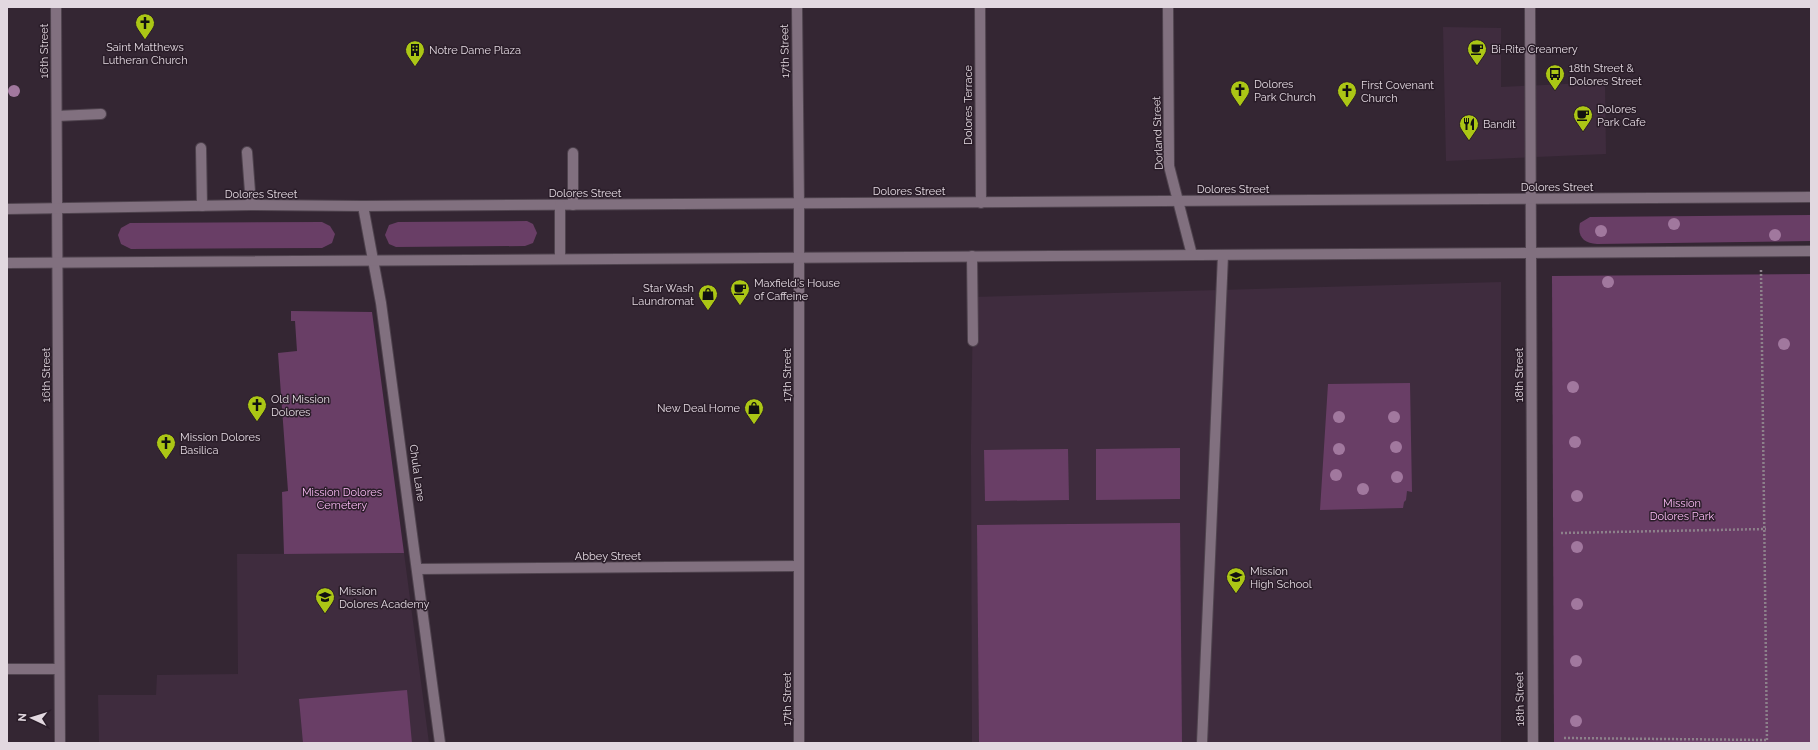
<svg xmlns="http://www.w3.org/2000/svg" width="1818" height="750" viewBox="0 0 1818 750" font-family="Raleway,sans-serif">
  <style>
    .built { fill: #3f2c3e }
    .green { fill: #693e66 }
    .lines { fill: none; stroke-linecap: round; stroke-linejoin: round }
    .lane-casing { stroke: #4f434e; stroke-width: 12 }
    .street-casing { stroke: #4f434e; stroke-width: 12 }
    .secondary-casing { stroke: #4f434e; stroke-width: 12 }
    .path { stroke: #8d818b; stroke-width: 2.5; stroke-dasharray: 2 2; stroke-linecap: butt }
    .lane { stroke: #81707f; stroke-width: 10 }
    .street { stroke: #81707f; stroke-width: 10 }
    .secondary { stroke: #81707f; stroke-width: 10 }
    .tree { fill: #a1789e }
    .labels { text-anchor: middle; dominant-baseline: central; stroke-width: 3; stroke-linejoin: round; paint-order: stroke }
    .poi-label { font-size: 11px; fill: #e2d8e0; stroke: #2a1d29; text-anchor: start }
    .street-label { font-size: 11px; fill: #e2d8e0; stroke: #2a1d29 }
    .park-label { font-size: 11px; fill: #fbbbf5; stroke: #2a1d29 }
  </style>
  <rect width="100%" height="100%" fill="#342633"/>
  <g class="built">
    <polygon points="1443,27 1501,28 1501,87 1605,82 1606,154 1446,161"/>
    <polygon points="1501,282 1501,743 972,743 971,446 973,297"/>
    <polygon points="404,553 429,743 99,743 98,695 156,695 157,675 238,674 237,554"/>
  </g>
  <g class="green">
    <path d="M 1811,215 L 1811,241 L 1597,244 C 1584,243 1577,237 1580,223 L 1590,217 Z"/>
    <polygon points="527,221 533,224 537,233 533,243 525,246 396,247 389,244 385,235 389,225 398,222"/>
    <polygon points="322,222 330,226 335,234 332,243 322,248 131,249 121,244 118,235 121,228 130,223"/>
    <polygon points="1811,274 1811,743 1554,743 1552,276"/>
    <polygon points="291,311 372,312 404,553 284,554 282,492 288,491 278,353 297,351 295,321 291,321"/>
    <polygon points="1410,383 1412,492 1407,491 1406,500 1404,502 1403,508 1320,510 1328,384"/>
    <polygon points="1180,448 1180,499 1096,500 1096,449"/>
    <polygon points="1068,449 1069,500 985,501 984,450"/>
    <polygon points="1180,523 1182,743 979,743 977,525"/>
    <polygon points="407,690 412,743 303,743 299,699"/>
  </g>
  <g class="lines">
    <g class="lane-casing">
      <g id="lane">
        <polyline points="57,116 101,114"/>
        <polyline points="201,148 202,206"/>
        <polyline points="247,152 251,205"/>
        <polyline points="573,153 573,205"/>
        <polyline points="972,256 973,341"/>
        <polyline points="1202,743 1223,255"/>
      </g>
    </g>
    <g class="street-casing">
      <g id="street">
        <polyline points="980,7 981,203"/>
        <polyline points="1168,7 1169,166 1192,255"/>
        <polyline points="363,206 381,303 440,743"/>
        <polyline points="418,569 799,566"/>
        <polyline points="7,669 59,669"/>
      </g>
    </g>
    <g class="secondary-casing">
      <g id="secondary">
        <polyline points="56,7 60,743"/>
        <polyline points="797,7 799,204 799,743"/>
        <polyline points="1530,7 1533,743"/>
        <polyline points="7,209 251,205 363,206 1811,197"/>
        <polyline points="560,259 560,205"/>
        <polyline points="7,263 1811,251"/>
      </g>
    </g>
    <g class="path">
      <polyline points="1761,270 1767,743"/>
      <polyline points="1561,533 1766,529"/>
      <polyline points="1564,738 1766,740"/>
    </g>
    <use href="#lane" class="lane"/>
    <use href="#street" class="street"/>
    <use href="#secondary" class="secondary"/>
  </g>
  <g class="tree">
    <circle cx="14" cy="91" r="6"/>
    <circle cx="1674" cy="224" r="6"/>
    <circle cx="1601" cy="231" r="6"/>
    <circle cx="1775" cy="235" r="6"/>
    <circle cx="1608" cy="282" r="6"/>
    <circle cx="1784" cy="344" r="6"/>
    <circle cx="1573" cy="387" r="6"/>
    <circle cx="1339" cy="417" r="6"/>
    <circle cx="1394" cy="417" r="6"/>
    <circle cx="1575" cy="442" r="6"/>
    <circle cx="1396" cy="447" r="6"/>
    <circle cx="1339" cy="449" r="6"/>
    <circle cx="1336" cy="475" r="6"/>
    <circle cx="1397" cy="477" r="6"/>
    <circle cx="1363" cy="489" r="6"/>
    <circle cx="1577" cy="496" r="6"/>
    <circle cx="1577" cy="547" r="6"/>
    <circle cx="1577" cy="604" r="6"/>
    <circle cx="1576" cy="661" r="6"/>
    <circle cx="1576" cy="721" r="6"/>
  </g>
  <defs>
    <g id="church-pin" transform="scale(1)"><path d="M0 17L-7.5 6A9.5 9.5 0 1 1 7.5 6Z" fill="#abc615" stroke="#2a1d29"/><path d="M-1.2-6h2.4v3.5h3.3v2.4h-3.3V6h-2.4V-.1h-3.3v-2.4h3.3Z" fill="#111"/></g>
    <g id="cafe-pin" transform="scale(1)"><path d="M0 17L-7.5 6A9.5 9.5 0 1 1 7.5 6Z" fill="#abc615" stroke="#2a1d29"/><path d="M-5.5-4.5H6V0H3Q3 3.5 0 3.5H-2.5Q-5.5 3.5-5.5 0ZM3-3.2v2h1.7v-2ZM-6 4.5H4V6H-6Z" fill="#111"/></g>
    <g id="building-pin" transform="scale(1)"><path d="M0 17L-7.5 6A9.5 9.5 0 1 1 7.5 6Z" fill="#abc615" stroke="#2a1d29"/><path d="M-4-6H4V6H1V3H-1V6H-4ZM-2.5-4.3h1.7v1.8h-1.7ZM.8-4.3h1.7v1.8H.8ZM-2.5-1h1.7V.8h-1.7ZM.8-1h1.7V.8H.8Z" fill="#111"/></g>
    <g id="bus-pin" transform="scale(1)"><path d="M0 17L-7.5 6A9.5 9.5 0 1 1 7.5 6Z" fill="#abc615" stroke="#2a1d29"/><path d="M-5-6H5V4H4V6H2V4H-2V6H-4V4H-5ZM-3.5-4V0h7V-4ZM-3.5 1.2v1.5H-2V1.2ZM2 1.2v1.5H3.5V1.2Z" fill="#111"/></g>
    <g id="restaurant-pin" transform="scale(1)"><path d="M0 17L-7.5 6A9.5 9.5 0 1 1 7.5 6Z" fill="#abc615" stroke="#2a1d29"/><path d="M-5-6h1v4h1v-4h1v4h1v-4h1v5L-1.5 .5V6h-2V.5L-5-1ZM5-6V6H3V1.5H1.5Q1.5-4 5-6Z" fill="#111"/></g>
    <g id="shop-pin" transform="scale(1)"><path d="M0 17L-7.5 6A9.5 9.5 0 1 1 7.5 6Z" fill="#abc615" stroke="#2a1d29"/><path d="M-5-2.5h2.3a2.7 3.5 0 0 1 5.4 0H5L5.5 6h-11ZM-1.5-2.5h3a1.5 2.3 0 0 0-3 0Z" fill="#111"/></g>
    <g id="school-pin" transform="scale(1)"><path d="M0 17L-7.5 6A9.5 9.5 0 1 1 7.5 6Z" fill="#abc615" stroke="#2a1d29"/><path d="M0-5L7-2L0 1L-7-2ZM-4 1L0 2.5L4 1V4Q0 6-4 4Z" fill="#111"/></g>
  </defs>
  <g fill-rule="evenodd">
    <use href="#church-pin" x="145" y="23"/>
    <use href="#cafe-pin" x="1477" y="49"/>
    <use href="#building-pin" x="415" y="50"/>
    <use href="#bus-pin" x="1555" y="74"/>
    <use href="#church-pin" x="1240" y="90"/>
    <use href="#church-pin" x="1347" y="91"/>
    <use href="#cafe-pin" x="1583" y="115"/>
    <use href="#restaurant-pin" x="1469" y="124"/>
    <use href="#cafe-pin" x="740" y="289"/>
    <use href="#shop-pin" x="708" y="294"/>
    <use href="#church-pin" x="257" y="405"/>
    <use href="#shop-pin" x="754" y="408"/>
    <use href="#church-pin" x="166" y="443"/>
    <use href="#school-pin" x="1236" y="577"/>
    <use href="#school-pin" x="325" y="597"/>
  </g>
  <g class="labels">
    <g class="poi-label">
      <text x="145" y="47" text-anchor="middle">Saint Matthews<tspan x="145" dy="13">Lutheran Church</tspan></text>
      <text x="1491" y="49">Bi-Rite Creamery</text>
      <text x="429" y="50">Notre Dame Plaza</text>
      <text x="1569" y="68">18th Street &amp;<tspan x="1569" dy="13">Dolores Street</tspan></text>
      <text x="1254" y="84">Dolores<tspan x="1254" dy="13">Park Church</tspan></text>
      <text x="1361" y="85">First Covenant<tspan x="1361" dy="13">Church</tspan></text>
      <text x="1597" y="109">Dolores<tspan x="1597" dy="13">Park Cafe</tspan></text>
      <text x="1483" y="124">Bandit</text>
      <text x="754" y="283">Maxfield's House<tspan x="754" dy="13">of Caffeine</tspan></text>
      <text x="694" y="288" text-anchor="end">Star Wash<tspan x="694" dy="13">Laundromat</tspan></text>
      <text x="271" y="399">Old Mission<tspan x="271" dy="13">Dolores</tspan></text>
      <text x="740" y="408" text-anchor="end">New Deal Home</text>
      <text x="180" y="437">Mission Dolores<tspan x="180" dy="13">Basilica</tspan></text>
      <text x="1250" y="571">Mission<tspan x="1250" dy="13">High School</tspan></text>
      <text x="339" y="591">Mission<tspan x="339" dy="13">Dolores Academy</tspan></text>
    </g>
    <g class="street-label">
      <text transform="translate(44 51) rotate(-90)">16th Street</text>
      <text transform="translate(785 51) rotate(-91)">17th Street</text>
      <text transform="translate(968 105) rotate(-90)">Dolores Terrace</text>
      <text transform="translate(1158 133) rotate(-92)">Dorland Street</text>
      <text x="1557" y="187">Dolores Street</text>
      <text x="1233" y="189">Dolores Street</text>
      <text x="909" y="191">Dolores Street</text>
      <text x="585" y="193">Dolores Street</text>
      <text x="261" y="194">Dolores Street</text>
      <text transform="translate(46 375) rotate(-90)">16th Street</text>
      <text transform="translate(787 375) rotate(-90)">17th Street</text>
      <text transform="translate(1519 375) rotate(-90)">18th Street</text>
      <text transform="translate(417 473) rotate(82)">Chula Lane</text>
      <text x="608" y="556">Abbey Street</text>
      <text transform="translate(787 699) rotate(-90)">17th Street</text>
      <text transform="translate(1520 699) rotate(-91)">18th Street</text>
    </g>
    <g class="park-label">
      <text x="342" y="492">Mission Dolores<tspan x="342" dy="13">Cemetery</tspan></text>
      <text x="1682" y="503">Mission<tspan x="1682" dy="13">Dolores Park</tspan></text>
    </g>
  </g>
  <rect width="1818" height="750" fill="none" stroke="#e2d8e0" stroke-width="16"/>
  <g transform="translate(32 718) rotate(274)" stroke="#2a1d29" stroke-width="3" paint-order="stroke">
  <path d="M0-3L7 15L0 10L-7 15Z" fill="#e2d8e0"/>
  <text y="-6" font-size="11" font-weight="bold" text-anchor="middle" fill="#e2d8e0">N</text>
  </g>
</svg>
